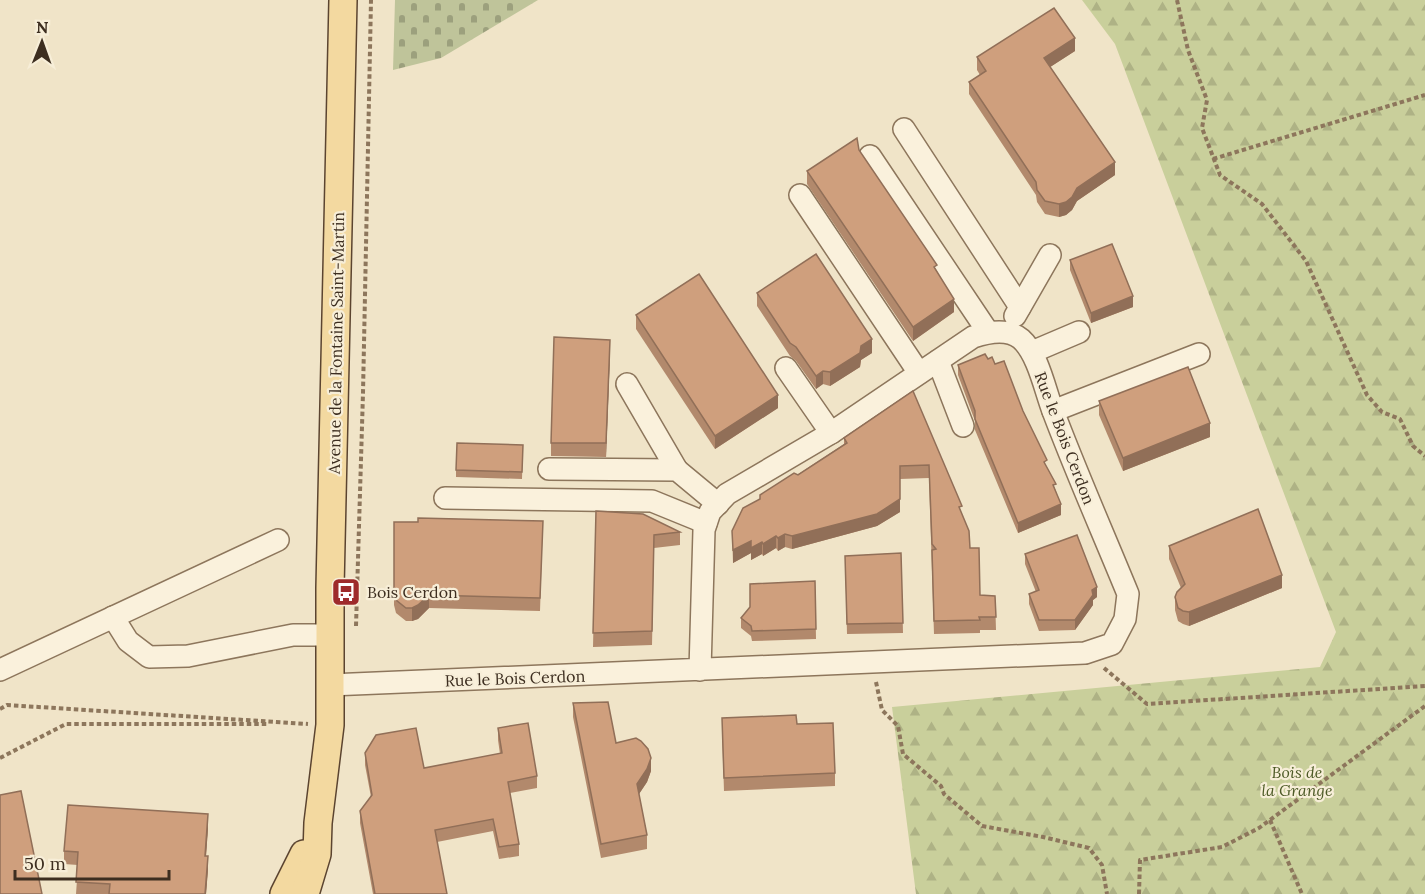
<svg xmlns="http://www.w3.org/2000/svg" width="1425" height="894" viewBox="0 0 1425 894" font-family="Lora,serif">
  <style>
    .forest { fill: url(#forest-firs) }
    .cemetery { fill: url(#cemetery-stones) }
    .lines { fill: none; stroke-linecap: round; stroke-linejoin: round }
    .minor-casing { stroke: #8d765c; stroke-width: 24 }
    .major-casing { stroke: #5b4430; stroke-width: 30 }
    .path { stroke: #8d765c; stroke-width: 4; stroke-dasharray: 4.5 3; stroke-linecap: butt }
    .minor { stroke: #faf1dc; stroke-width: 21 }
    .major { stroke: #f3d9a0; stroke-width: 27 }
    .wall { fill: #b2896c }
    .shaded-wall { fill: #916f58 }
    .building { fill: #cf9f7d; stroke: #916f58; stroke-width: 1.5 }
    .labels { text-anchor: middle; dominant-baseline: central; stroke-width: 4.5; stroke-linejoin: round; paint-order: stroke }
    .street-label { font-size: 16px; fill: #3d2e20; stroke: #f7eed8 }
    .poi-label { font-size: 16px; fill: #3d2e20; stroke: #f7eed8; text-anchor: start }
    .park-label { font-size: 16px; font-style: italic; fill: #4d5a26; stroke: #f7eed8 }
  </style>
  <defs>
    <pattern id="forest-firs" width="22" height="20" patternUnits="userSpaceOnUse" patternTransform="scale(1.5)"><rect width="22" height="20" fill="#c9cf9b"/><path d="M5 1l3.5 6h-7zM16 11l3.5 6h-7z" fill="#aeb285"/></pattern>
    <pattern id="cemetery-stones" width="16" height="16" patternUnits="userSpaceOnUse" patternTransform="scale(1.5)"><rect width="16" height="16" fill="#bfc49a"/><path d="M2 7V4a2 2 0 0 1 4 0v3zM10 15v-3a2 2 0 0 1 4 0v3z" fill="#9ca07d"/></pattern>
  </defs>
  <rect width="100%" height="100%" fill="#f0e4c8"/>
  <polygon class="forest" points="1082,0 1425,0 1425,894 916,894 892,707 1320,667 1336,632 1115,44"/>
  <polygon class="cemetery" points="395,0 538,0 441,58 393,70"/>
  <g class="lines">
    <g class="minor-casing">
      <g id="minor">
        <polyline points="904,129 1020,307"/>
        <polyline points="870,156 988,332"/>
        <polyline points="800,195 919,373"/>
        <polyline points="1015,316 1050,255"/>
        <polyline points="1032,352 1079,332"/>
        <polyline points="938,361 963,426"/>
        <polyline points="786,368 831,433"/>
        <polyline points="627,384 677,470"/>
        <polyline points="1053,411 1199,354"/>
        <polyline points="549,469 677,470 718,504"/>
        <polyline points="445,498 652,501 706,523"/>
        <polyline points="113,617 128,641 149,657 188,656 293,635 329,635"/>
        <polyline points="0,670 278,540"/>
        <path d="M 330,685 L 1085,653 L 1112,644 L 1125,619 L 1128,594 C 1103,533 1076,472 1053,411 C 1045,390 1038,354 1021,339 C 1008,328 988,332 973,337 L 831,433 L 727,494 L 710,512 L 704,530 L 700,670"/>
      </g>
    </g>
    <g class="major-casing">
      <g id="major">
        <polyline points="284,894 304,854"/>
        <polyline points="305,894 317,854 318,823 330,725 330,588 343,0"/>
      </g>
    </g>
    <g class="path">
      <polyline points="1177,0 1188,50 1207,100 1202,128 1220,175 1262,204 1306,261 1367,395 1382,412 1400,419 1413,446 1425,456"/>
      <polyline points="1213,159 1425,95"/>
      <polyline points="356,626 363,393 371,0"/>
      <polyline points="1104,668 1147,704 1425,686"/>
      <polyline points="876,682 882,710 898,726 903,754 941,786 944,794 982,826 1043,837 1089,848 1102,865 1107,894"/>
      <polyline points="0,709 7,705 308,724"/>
      <polyline points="0,758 66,724 267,724"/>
      <polyline points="1270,820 1302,894"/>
      <polyline points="1139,894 1140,860 1222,847 1259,828 1425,706"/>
    </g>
    <use href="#minor" class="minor"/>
    <use href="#major" class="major"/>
  </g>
  <g class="wall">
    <polygon points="1075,51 1050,67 1115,175 1077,201 1072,210 1066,215 1059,217 1045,214 1037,202 1036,195 969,94 969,82 980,75 977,70 977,57"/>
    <polygon points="859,150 937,271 954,312 913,341 807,184 807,171"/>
    <polygon points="1070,260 1133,307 1091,323 1070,270"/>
    <polygon points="757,293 872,353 861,360 860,367 830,386 823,384 816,389 796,361 790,356 757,306"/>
    <polygon points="636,315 778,408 715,449 636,329"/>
    <polygon points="610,353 606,457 551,456 551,443"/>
    <polygon points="988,359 995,364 1023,411 1056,491 1061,515 1018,533 975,430 975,421 958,375 958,365"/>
    <polygon points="913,391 962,514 980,595 995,596 996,630 980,630 980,633 934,634 929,478 900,479 900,512 877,526 792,549 785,547 778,551 776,548 763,556 762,554 751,560 751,553 733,563 732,531 760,499 844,444 844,438"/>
    <polygon points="1099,401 1210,437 1123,471 1099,415"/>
    <polygon points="523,445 522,479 456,477 456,470"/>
    <polygon points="596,511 680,532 680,545 654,548 652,645 593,647"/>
    <polygon points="543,521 540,611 429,608 418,619 412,621 406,621 396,613 394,605 394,522"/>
    <polygon points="1169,546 1282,588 1189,626 1183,624 1178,621 1175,610 1175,597 1181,588 1169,559"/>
    <polygon points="901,553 903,633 847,634 845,556"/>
    <polygon points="1025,554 1097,597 1093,600 1093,605 1075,630 1039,631 1029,604 1029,594 1036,592 1025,564"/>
    <polygon points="815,581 816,639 752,641 751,636 741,628 741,618"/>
    <polygon points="573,703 616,743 651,771 647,782 639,794 647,835 647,849 601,858 573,717"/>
    <polygon points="797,724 835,773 835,786 724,791 722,731"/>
    <polygon points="498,728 537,776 537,788 510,793 519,844 519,856 499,859 493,831 437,842 447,894 373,894 360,823 360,811 371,797 365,765 365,753 424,768 500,754 498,740"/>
    <polygon points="208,828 206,856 208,869 206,894 76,894 78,865 64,864 64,851"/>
  </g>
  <g class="shaded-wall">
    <polygon points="1075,38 1075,51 1044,71 1044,58"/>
    <polygon points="1115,162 1115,175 1077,201 1072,210 1066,215 1059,217 1059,204 1077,188"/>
    <polygon points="1133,296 1133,307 1091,323 1091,313"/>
    <polygon points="954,299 954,312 913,341 913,327"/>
    <polygon points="872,339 872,353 861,360 860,367 830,386 830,372 861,346"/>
    <polygon points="610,340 610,353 606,457 606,443"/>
    <polygon points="823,371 823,384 816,389 816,376"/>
    <polygon points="778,395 778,408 715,449 715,436"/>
    <polygon points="1210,423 1210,437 1123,471 1123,458"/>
    <polygon points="900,499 900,512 877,526 792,549 792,536"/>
    <polygon points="1061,504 1061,515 1018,533 1018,523"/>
    <polygon points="785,534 785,547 778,551 778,538"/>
    <polygon points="776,536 776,548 763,556 763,544"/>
    <polygon points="751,541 762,542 762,554 751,560 751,553 733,563 733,550"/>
    <polygon points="1282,575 1282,588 1189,626 1189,612"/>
    <polygon points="1097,587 1097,597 1093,600 1093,605 1075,630 1075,620 1092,590"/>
    <polygon points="429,595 429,608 418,619 412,621 412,608"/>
    <polygon points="651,758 651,771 647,782 637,797 637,784"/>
    <polygon points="208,814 208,828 205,869 205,856"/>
    <polygon points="208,856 208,869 206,894 205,894"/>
  </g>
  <g class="building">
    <polygon points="1054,8 1075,38 1044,58 1115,162 1077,188 1072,197 1066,202 1059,204 1045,201 1037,190 1036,182 969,82 986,71 977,57"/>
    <polygon points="857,138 859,150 937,265 934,267 954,299 913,327 807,171"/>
    <polygon points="1112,244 1133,296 1091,313 1070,260"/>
    <polygon points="816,254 872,339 861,346 860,353 830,372 823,371 816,376 796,347 790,343 757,293"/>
    <polygon points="699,274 778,395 715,436 636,315"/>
    <polygon points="554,337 610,340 606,443 551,443"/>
    <polygon points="985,354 988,359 992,357 995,364 1004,361 1023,411 1047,460 1044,462 1056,484 1053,485 1061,504 1018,523 975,419 975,411 958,365"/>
    <polygon points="1188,367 1210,423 1123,458 1099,401"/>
    <polygon points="913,391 962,506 959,507 969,531 970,548 979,548 980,595 995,596 996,617 979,617 980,620 934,621 932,550 936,549 932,544 929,465 900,466 900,499 877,514 792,536 785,534 778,538 776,536 763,544 762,542 751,548 751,541 733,550 732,531 743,508 760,499 760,495 794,473 798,475 847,443 844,438"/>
    <polygon points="457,443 523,445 522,472 456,470"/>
    <polygon points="1258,509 1282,575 1189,612 1183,611 1178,608 1175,597 1177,592 1185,584 1169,546"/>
    <polygon points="596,511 643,514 680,532 654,535 652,631 593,633"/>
    <polygon points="418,518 543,521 540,598 429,595 418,605 412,608 406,608 396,600 394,592 394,522 418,522"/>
    <polygon points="1077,535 1097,587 1092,590 1093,595 1075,620 1039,620 1029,594 1039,590 1025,554"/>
    <polygon points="901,553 903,623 847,624 845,556"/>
    <polygon points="815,581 816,629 752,631 751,626 741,618 750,607 750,584"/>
    <polygon points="608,702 616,743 636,738 641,741 648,749 651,758 647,769 637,784 647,835 601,844 573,703"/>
    <polygon points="796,715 797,724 833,723 835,773 724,778 722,718"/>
    <polygon points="528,723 537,776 508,782 519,844 499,847 493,819 435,830 447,894 375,894 360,811 372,795 365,753 376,735 416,728 424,768 502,753 498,728"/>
    <polygon points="21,791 42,894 0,894 0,795"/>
    <polygon points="68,805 208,814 205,856 208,856 205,894 109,894 110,884 76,882 78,852 64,851"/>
  </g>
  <defs>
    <g id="bus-square" transform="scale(1.5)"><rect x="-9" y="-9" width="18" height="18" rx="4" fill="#9e2a2b" stroke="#f7eed8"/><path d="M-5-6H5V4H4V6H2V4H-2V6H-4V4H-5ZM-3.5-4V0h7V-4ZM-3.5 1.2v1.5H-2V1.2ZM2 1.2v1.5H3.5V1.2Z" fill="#fff"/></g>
  </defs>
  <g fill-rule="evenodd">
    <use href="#bus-square" x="346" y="592"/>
  </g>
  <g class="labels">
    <g class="street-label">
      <text transform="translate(336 343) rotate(-89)">Avenue de la Fontaine Saint-Martin</text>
      <text transform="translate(1065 438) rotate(69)">Rue le Bois Cerdon</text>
      <text transform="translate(515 678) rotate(-2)">Rue le Bois Cerdon</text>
    </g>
    <g class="poi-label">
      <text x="367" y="592">Bois Cerdon</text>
    </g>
    <g class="park-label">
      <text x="1297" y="772">Bois de<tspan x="1297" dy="18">la Grange</tspan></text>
    </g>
  </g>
  <g transform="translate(42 42) rotate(1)" stroke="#f7eed8" stroke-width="4.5" paint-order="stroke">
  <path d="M0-4.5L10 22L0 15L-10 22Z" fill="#3d2e20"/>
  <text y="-9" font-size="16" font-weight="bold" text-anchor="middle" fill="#3d2e20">N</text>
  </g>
  <path d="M15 870v9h154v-9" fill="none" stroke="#3d2e20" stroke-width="3"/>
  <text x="24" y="870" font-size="18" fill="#3d2e20" stroke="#f7eed8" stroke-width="4.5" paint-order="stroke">50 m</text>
</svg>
